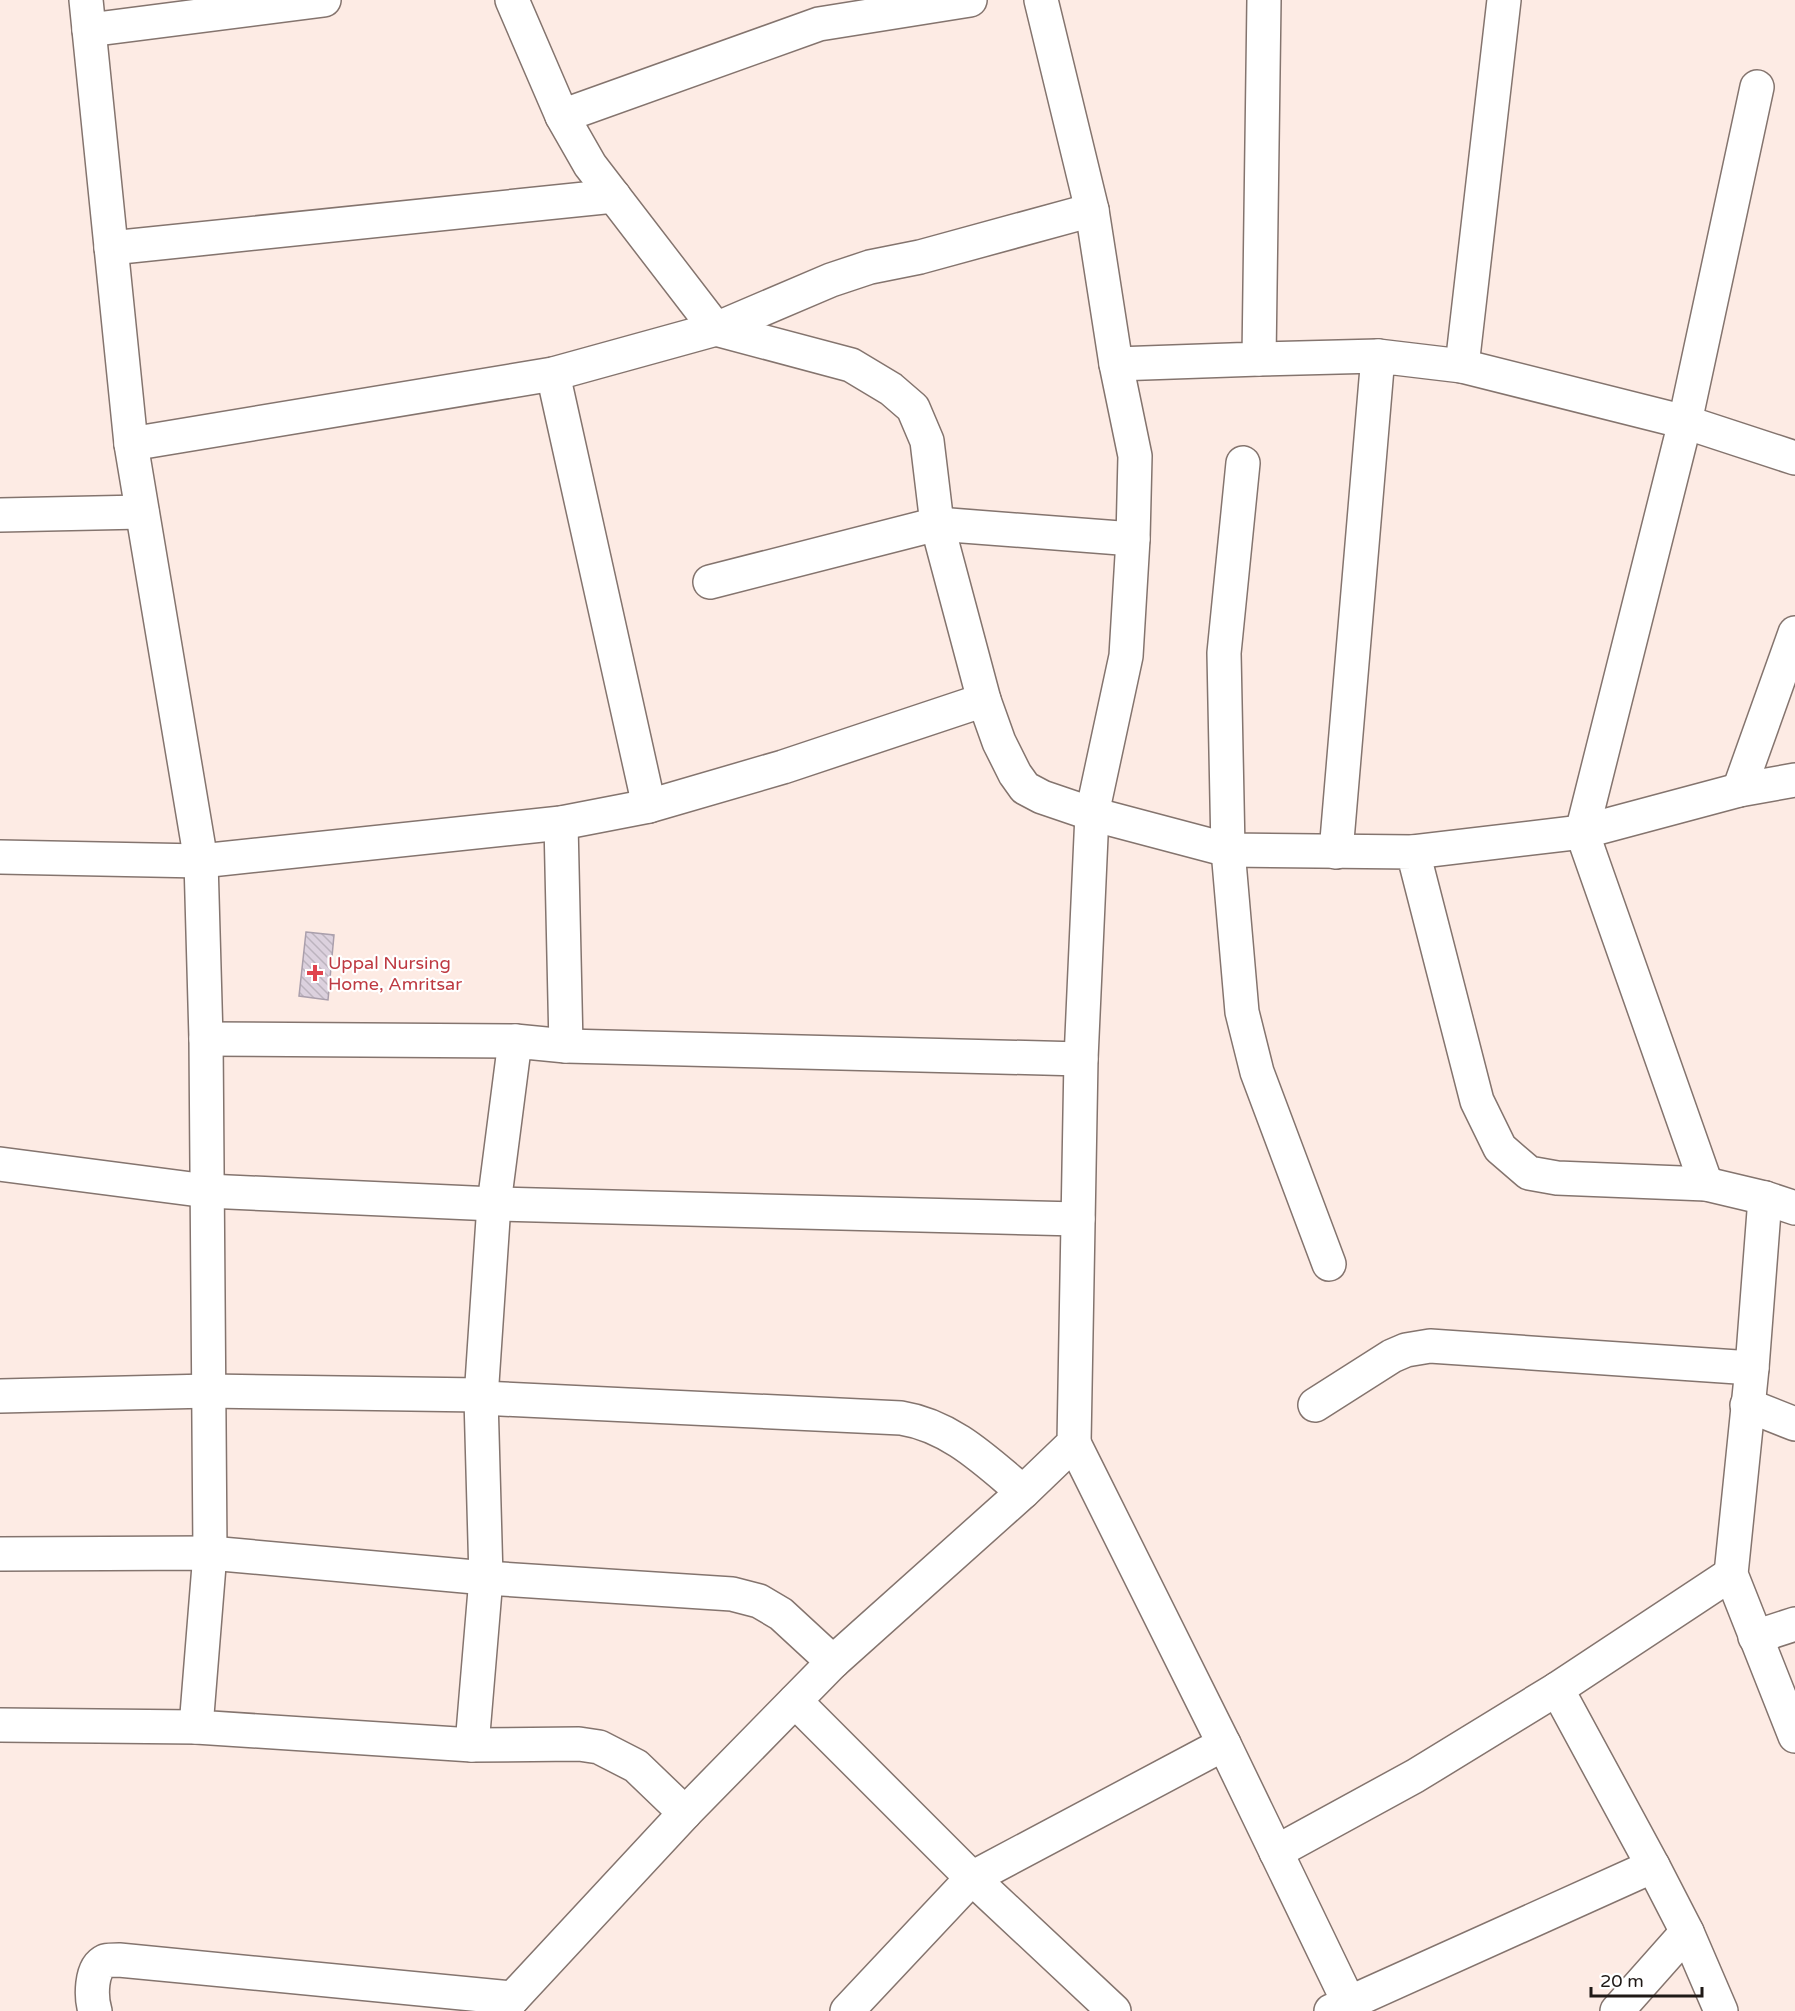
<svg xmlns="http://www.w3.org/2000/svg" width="1795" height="2011" viewBox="0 0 1795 2011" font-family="'Varela Round',sans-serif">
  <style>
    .building { fill: url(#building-back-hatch); stroke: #aa9fac; stroke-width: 1.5 }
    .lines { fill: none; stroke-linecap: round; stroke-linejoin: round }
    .street-casing { stroke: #84746e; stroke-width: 36 }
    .street { stroke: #fff; stroke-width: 33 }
    .health-dot { fill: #e0444e; stroke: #fff; stroke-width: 2 }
    .labels { text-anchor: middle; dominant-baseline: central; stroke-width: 4.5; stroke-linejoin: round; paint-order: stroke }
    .health-label { font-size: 18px; fill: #be3a42; stroke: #fff; text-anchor: start }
  </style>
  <defs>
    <pattern id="building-back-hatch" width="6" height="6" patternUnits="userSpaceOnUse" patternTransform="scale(1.5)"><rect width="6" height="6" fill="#dcd1de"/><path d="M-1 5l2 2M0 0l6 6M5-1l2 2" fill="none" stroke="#bcb3be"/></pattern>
  </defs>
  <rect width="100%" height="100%" fill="#fdebe4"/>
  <polygon class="building" points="306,932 334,935 328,1000 299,996"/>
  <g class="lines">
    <g class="street-casing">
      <g id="street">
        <polyline points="86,0 131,444 201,861 206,1039 210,1553 196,1727 472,1745 579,1744 599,1747 636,1766 685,1813"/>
        <polyline points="512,0 562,116 590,165 716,329 851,365 891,389 913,408 927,441 937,524 984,700 999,742 1015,774 1025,788 1042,797 1092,814 1228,850 1413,852 1477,1101 1500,1148 1529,1173 1557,1178 1706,1184 1765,1198 1795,1208"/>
        <polyline points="89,30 324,0"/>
        <polyline points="1757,87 1685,422 1795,458"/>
        <polyline points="562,116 819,24 970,0"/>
        <polyline points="111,248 614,196"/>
        <polyline points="1259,359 1378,356"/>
        <polyline points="1116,364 1259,359 1264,0"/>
        <polyline points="1462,366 1504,0"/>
        <polyline points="553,374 649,806"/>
        <polyline points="131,444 553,374 716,329 831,280 870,267 920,257 1092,210"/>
        <polyline points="1243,463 1224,653 1228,850 1242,1012 1257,1072 1329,1264"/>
        <polyline points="0,515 142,512"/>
        <polyline points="710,582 937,524 1133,539"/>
        <polyline points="1739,790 1795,633"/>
        <polyline points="561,823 566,1046"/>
        <polyline points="1336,852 1378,356 1462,366 1685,422 1582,832 1706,1184"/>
        <polyline points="1413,852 1582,832 1739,790 1795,780"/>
        <polyline points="0,857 201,861 561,823 649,806 783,767 984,700"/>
        <polyline points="206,1039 515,1041"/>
        <polyline points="0,1164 207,1191 494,1204 1078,1219"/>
        <polyline points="1765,1198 1752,1368 1731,1574 1795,1736"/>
        <path d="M 0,1396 L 209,1391 L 480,1395 L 481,1398 L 901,1418 C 951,1426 986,1461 1023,1492"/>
        <polyline points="1315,1405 1392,1356 1406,1350 1430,1346 1752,1368"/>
        <polyline points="1747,1405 1795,1424"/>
        <polyline points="0,1554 210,1553 486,1578 732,1594 759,1601 781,1614 833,1662"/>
        <polyline points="1755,1637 1795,1624"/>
        <polyline points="1557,1689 1653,1866"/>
        <polyline points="795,1701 972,1878 1114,2011"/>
        <polyline points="0,1725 196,1727"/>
        <polyline points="1224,1744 1349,2003 1331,2011"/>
        <polyline points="472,1745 486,1578 481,1398 494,1204 515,1041 566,1046 1081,1059"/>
        <polyline points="1276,1852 1415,1776 1557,1689 1731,1574"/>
        <polyline points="1349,2003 1653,1866 1687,1932"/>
        <path d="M 95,2011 C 91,1998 90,1968 105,1961 C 109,1960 115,1960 119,1960 L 513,1998"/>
        <polyline points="501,2011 685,1813 833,1662 1023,1492 1074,1443 1081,1059 1092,814 1126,656 1133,539 1135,456 1116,364 1092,210 1041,0"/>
        <polyline points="847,2011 972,1878 1224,1744 1074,1443"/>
        <polyline points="1617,2011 1687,1932 1721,2011"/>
      </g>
    </g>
    <use href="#street" class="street"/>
  </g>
  <path class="health-dot" d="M312 964h6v6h6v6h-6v6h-6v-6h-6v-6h6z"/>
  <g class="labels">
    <g class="health-label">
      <text x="328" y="963">Uppal Nursing<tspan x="328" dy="21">Home, Amritsar</tspan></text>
    </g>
  </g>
  <path d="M1591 1987v9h111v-9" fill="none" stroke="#1f1916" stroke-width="3"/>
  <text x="1600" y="1987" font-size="18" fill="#1f1916" stroke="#ffffff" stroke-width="4.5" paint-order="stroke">20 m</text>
</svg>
